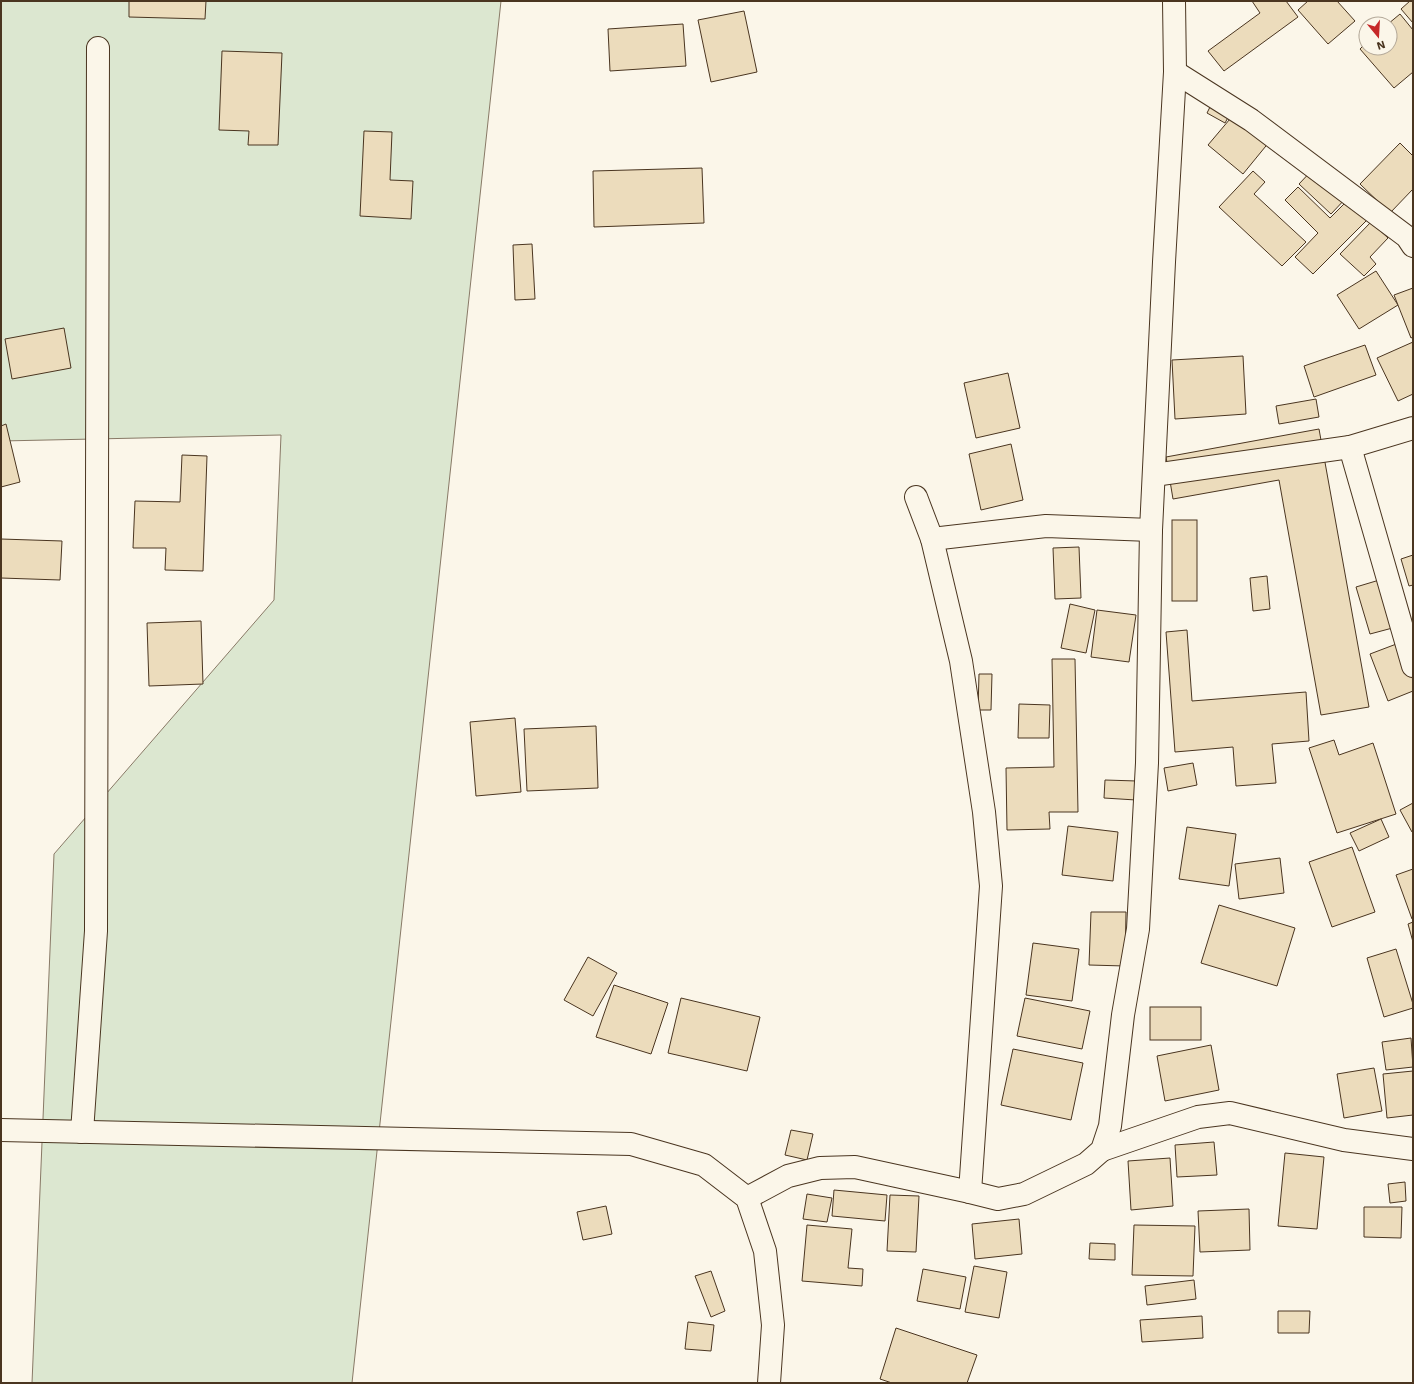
<svg xmlns="http://www.w3.org/2000/svg" width="1414" height="1384" viewBox="0 0 1414 1384" font-family="'Work Sans',sans-serif">
  <style>
    .green { fill: #dce7d0; stroke: #887966 }
    .building { fill: #ecdcbc; stroke: #4a3520 }
    .lines { fill: none; stroke-linecap: round; stroke-linejoin: round }
    .minor-casing { stroke: #4a3520; stroke-width: 24 }
    .minor { stroke: #fbf6e9; stroke-width: 22 }
  </style>
  <rect width="100%" height="100%" fill="#fbf6e9"/>
  <polygon class="green" points="1,1 501,1 352,1383 32,1383 54,854 274,600 281,435 1,441"/>
  <g class="building">
    <polygon points="129,1 206,1 205,19 129,17"/>
    <polygon points="1252,1 1286,1 1298,17 1224,71 1208,51 1260,13"/>
    <polygon points="1308,1 1337,1 1355,21 1328,44 1298,10"/>
    <polygon points="1410,1 1413,1 1413,23 1401,9"/>
    <polygon points="744,11 757,72 711,82 698,20"/>
    <polygon points="1400,14 1413,30 1413,72 1394,88 1360,49 1366,43 1366,48 1390,48 1390,24 1388,24"/>
    <polygon points="683,24 686,66 610,71 608,29"/>
    <polygon points="222,51 282,53 278,145 248,145 249,131 219,130"/>
    <polygon points="1218,91 1237,101 1225,123 1207,113"/>
    <polygon points="1235,113 1270,141 1243,174 1208,145"/>
    <polygon points="364,131 392,132 390,180 413,181 411,219 360,216"/>
    <polygon points="1400,143 1413,156 1413,189 1390,213 1360,184"/>
    <polygon points="1315,167 1347,197 1331,214 1299,184"/>
    <polygon points="702,168 704,223 594,227 593,171"/>
    <polygon points="1253,171 1265,182 1254,194 1306,242 1282,266 1219,207"/>
    <polygon points="1298,187 1330,218 1350,198 1370,217 1313,274 1295,257 1318,233 1285,200"/>
    <polygon points="1371,222 1388,238 1370,257 1376,264 1364,276 1340,254"/>
    <polygon points="532,244 535,299 515,300 513,245"/>
    <polygon points="1376,271 1398,305 1359,329 1337,295"/>
    <polygon points="1413,288 1413,337 1411,338 1394,295"/>
    <polygon points="64,328 71,368 12,379 5,339"/>
    <polygon points="1413,342 1413,394 1398,401 1377,358"/>
    <polygon points="1365,345 1376,375 1314,397 1304,366"/>
    <polygon points="1243,356 1246,414 1175,419 1172,360"/>
    <polygon points="1008,373 1020,428 976,438 964,383"/>
    <polygon points="1316,399 1319,417 1279,424 1276,406"/>
    <polygon points="6,424 20,482 1,487 1,426"/>
    <polygon points="1319,429 1369,707 1321,715 1279,480 1173,499 1166,457"/>
    <polygon points="1011,444 1023,500 981,510 969,454"/>
    <polygon points="182,455 207,456 203,571 165,570 166,548 133,548 135,501 180,502"/>
    <rect x="1172" y="520" width="25" height="81"/>
    <polygon points="1,539 62,541 60,580 1,578"/>
    <polygon points="1079,547 1081,598 1055,599 1053,548"/>
    <polygon points="1413,555 1413,585 1409,586 1401,559"/>
    <polygon points="1267,576 1270,609 1253,611 1250,578"/>
    <polygon points="1386,578 1400,626 1370,634 1356,587"/>
    <polygon points="1070,604 1095,610 1086,653 1061,648"/>
    <polygon points="1097,610 1136,615 1129,662 1091,657"/>
    <polygon points="201,621 203,684 149,686 147,623"/>
    <polygon points="1187,630 1192,701 1306,692 1309,741 1272,744 1276,783 1236,786 1233,747 1175,752 1166,632"/>
    <polygon points="1399,643 1413,680 1413,691 1388,701 1370,654"/>
    <polygon points="1052,659 1075,659 1078,812 1049,812 1050,829 1007,830 1006,768 1054,767"/>
    <polygon points="979,674 992,674 991,710 978,710"/>
    <polygon points="1019,704 1050,705 1049,738 1018,738"/>
    <polygon points="515,718 521,792 476,796 470,722"/>
    <polygon points="596,726 598,788 527,791 524,729"/>
    <polygon points="1334,740 1339,755 1373,743 1396,814 1337,833 1309,748"/>
    <polygon points="1193,763 1197,785 1168,791 1164,768"/>
    <polygon points="1105,780 1137,781 1136,800 1104,798"/>
    <polygon points="1413,803 1413,831 1412,832 1400,810"/>
    <polygon points="1381,819 1389,837 1359,851 1350,833"/>
    <polygon points="1068,826 1118,832 1113,881 1062,875"/>
    <polygon points="1187,827 1236,834 1229,886 1179,879"/>
    <polygon points="1352,847 1375,912 1332,927 1309,862"/>
    <polygon points="1280,858 1284,893 1239,899 1235,864"/>
    <polygon points="1413,869 1413,919 1412,919 1396,875"/>
    <polygon points="1219,905 1295,928 1277,986 1201,963"/>
    <polygon points="1091,912 1126,912 1125,966 1089,965"/>
    <polygon points="1413,922 1413,942 1408,924"/>
    <polygon points="1033,943 1079,949 1072,1001 1026,995"/>
    <polygon points="1396,949 1413,1004 1413,1008 1384,1017 1367,958"/>
    <polygon points="588,957 617,973 593,1016 564,1000"/>
    <polygon points="614,985 668,1003 651,1054 596,1037"/>
    <polygon points="681,998 760,1017 747,1071 668,1053"/>
    <polygon points="1025,998 1090,1011 1082,1049 1017,1036"/>
    <rect x="1150" y="1007" width="51" height="33"/>
    <polygon points="1411,1038 1413,1067 1386,1070 1382,1042"/>
    <polygon points="1211,1045 1219,1090 1165,1101 1157,1056"/>
    <polygon points="1013,1049 1083,1063 1071,1120 1001,1105"/>
    <polygon points="1374,1068 1382,1111 1344,1118 1337,1074"/>
    <polygon points="1413,1071 1413,1115 1387,1118 1383,1074"/>
    <polygon points="791,1130 813,1134 807,1160 785,1155"/>
    <polygon points="1214,1142 1217,1175 1177,1177 1175,1145"/>
    <polygon points="1285,1153 1324,1157 1317,1229 1278,1226"/>
    <polygon points="1170,1158 1173,1206 1131,1210 1128,1161"/>
    <polygon points="1405,1182 1406,1201 1390,1203 1388,1184"/>
    <polygon points="834,1190 887,1195 885,1221 832,1216"/>
    <polygon points="807,1194 832,1198 827,1222 803,1219"/>
    <polygon points="890,1195 919,1196 916,1252 887,1251"/>
    <polygon points="606,1206 612,1234 583,1240 577,1212"/>
    <polygon points="1364,1207 1402,1207 1401,1238 1364,1237"/>
    <polygon points="1249,1209 1250,1250 1200,1252 1198,1211"/>
    <polygon points="1019,1219 1022,1254 975,1259 972,1224"/>
    <polygon points="807,1225 852,1229 848,1268 863,1269 862,1286 802,1281"/>
    <polygon points="1134,1225 1195,1226 1193,1276 1132,1275"/>
    <polygon points="1090,1243 1115,1244 1115,1260 1089,1259"/>
    <polygon points="974,1266 1007,1272 999,1318 965,1312"/>
    <polygon points="923,1269 966,1277 960,1309 917,1301"/>
    <polygon points="711,1271 725,1311 711,1317 695,1276"/>
    <polygon points="1194,1280 1196,1299 1147,1305 1145,1286"/>
    <polygon points="1278,1311 1310,1311 1309,1333 1278,1333"/>
    <polygon points="1202,1316 1203,1338 1142,1342 1140,1320"/>
    <polygon points="688,1322 714,1325 711,1351 685,1349"/>
    <polygon points="896,1328 977,1355 967,1383 892,1383 880,1379"/>
  </g>
  <g class="lines">
    <g class="minor-casing">
      <g id="minor">
        <polyline points="1175,72 1251,120 1407,237 1413,246"/>
        <polyline points="1350,447 1413,666"/>
        <polyline points="1154,475 1350,447 1413,428"/>
        <polyline points="916,497 932,539 961,661 984,812 991,886 970,1192"/>
        <polyline points="932,539 1046,526 1151,530"/>
        <polyline points="1,1130 631,1144 704,1165 747,1198 765,1251 773,1325 769,1383"/>
        <polyline points="82,1132 96,931 98,48"/>
        <polyline points="1102,1150 1198,1117 1230,1113 1344,1140 1413,1149"/>
        <polyline points="747,1198 788,1176 820,1168 855,1167 970,1192 998,1199 1024,1194 1086,1164 1102,1150 1110,1126 1123,1015 1138,929 1147,763 1151,530 1164,262 1175,72 1174,1"/>
      </g>
    </g>
    <use href="#minor" class="minor"/>
  </g>
  <rect width="1414" height="1384" fill="none" stroke="#4a3520" stroke-width="4"/>
  <g transform="translate(1378 36) rotate(162)"><circle r="19" fill="#fbf6e9" stroke="#b4a999"/>
  <path d="M0-3L7 15L0 10L-7 15Z" fill="#c62828"/>
  <text y="-6" font-size="11" font-weight="bold" text-anchor="middle" fill="#4a3520">N</text>
  </g>
</svg>
